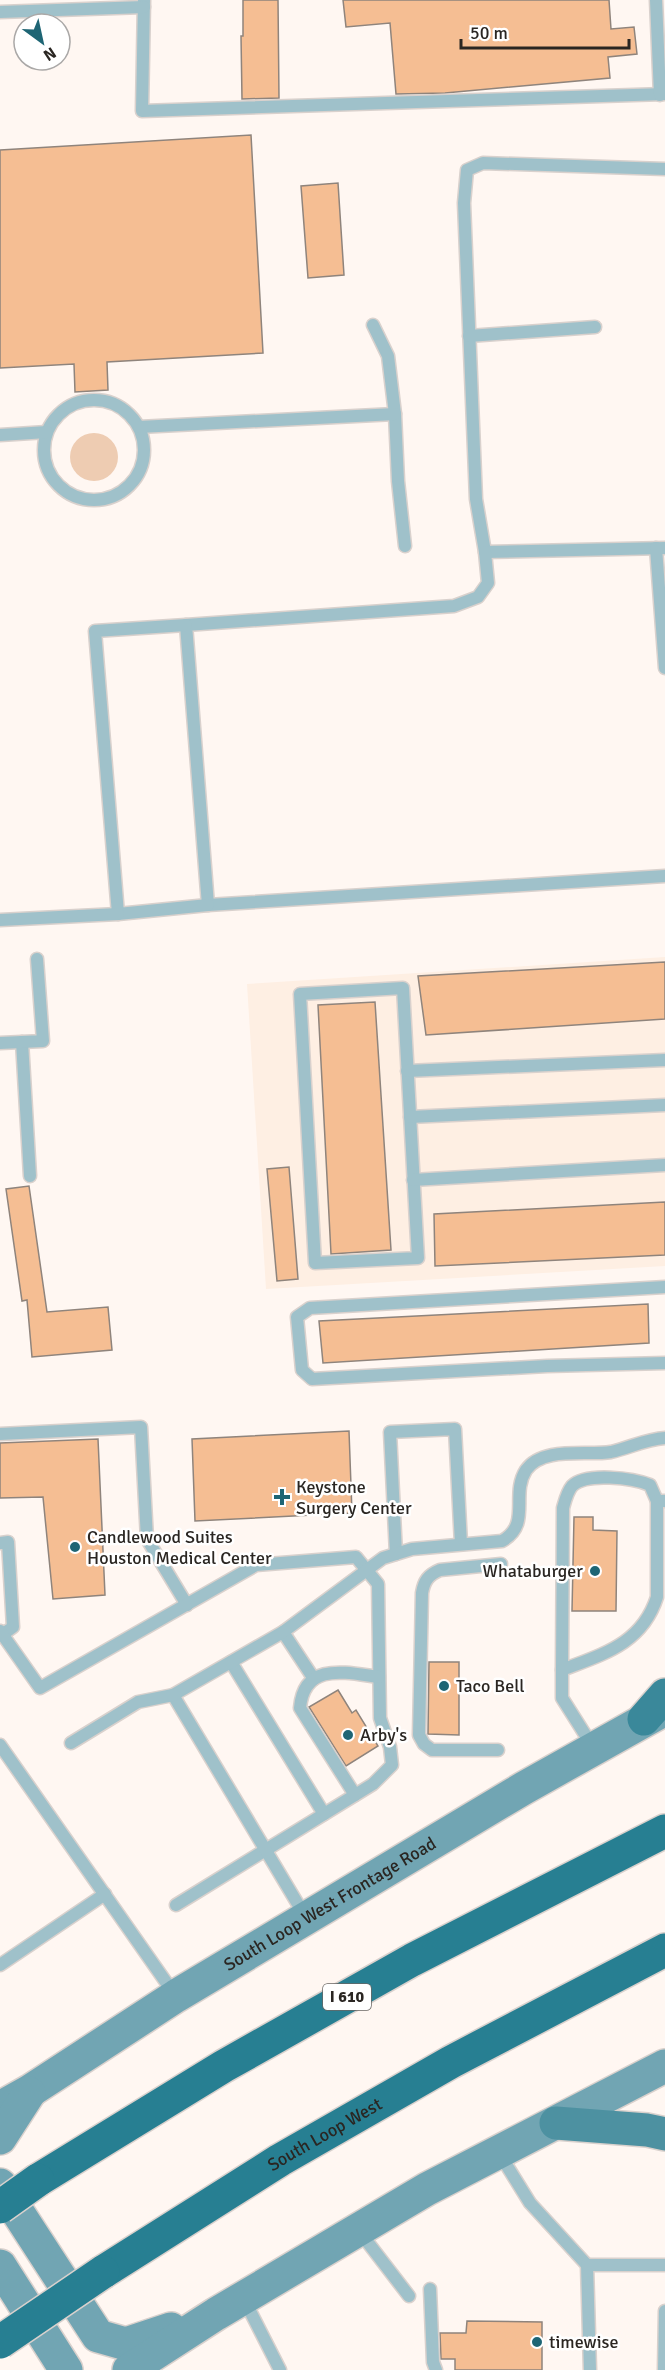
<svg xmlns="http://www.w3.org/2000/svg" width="665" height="2370" viewBox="0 0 665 2370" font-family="Signika,sans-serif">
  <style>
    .built { fill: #feefe3 }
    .green { fill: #eeccb2 }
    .building { fill: #f5be93; stroke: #8f847c; stroke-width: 1.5 }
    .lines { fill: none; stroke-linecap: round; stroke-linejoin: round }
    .service-casing { stroke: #d9d1cd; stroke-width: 15 }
    .secondary-casing { stroke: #d9d1cd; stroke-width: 36 }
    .primary-casing { stroke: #d9d1cd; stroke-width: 36 }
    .trunk-casing { stroke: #d9d1cd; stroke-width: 36 }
    .motorway-casing { stroke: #d9d1cd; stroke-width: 36 }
    .service { stroke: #9fc1ca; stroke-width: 12 }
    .secondary { stroke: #71a5b3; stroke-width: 33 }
    .primary { stroke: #4d91a1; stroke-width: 33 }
    .trunk { stroke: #3a889a; stroke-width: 33 }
    .motorway { stroke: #277f92; stroke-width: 33 }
    .motorway-bridge-casing { stroke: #d9d1cd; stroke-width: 36; stroke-linecap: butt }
    .motorway-bridge { stroke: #277f92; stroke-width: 33 }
    .poi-dot { fill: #1e6574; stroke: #fff; stroke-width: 2 }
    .labels { text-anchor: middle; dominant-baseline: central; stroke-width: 5; stroke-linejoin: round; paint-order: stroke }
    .shield { fill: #fff; stroke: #6a6764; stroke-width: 1.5 }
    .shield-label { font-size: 16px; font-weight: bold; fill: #2a2622 }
    .poi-label { font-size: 18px; fill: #2a2622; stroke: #fff; text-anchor: start }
    .street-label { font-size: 18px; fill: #2a2622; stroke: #fff }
  </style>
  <rect width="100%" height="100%" fill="#fff7f2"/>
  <polygon class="built" points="665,957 665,1266 266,1289 247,984"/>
  <circle class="green" cx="94" cy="457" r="24"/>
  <g class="building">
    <polygon points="243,0 278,0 279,98 242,99 241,36 243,36"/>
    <polygon points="343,0 609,0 611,29 634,27 637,54 608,57 610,78 445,93 396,94 390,23 346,27"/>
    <polygon points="251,135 263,353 107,362 108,390 75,392 74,364 0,368 0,150"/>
    <polygon points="338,183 344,275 308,278 301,186"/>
    <polygon points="665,962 665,1019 426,1035 418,976"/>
    <polygon points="375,1002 391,1250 331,1254 318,1005"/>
    <polygon points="289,1167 298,1279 277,1281 267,1169"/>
    <polygon points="29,1186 47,1312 108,1307 112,1350 32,1357 27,1300 22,1301 6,1189"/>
    <polygon points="665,1202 665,1255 435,1266 434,1214"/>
    <polygon points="648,1304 649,1343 323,1363 319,1321"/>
    <polygon points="349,1431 352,1513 195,1521 192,1439"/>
    <polygon points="98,1439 105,1595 53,1599 43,1497 0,1498 0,1443"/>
    <polygon points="574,1517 593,1517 593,1530 617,1531 616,1611 572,1611"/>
    <polygon points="429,1662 459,1662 459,1735 428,1734"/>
    <polygon points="338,1690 352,1713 356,1710 378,1746 346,1766 309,1707"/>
    <polygon points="467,2321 542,2322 542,2370 455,2370 455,2359 441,2359 440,2333 466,2333"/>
  </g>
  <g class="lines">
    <g class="service-casing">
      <g id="service">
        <polyline points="144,0 142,111 665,94"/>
        <polyline points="656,0 660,95"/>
        <polyline points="0,12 144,7"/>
        <polyline points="665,169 483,163 467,170 464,203 476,499 485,552 665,548"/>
        <polyline points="373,325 388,356 395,414 398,481 405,546"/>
        <polyline points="469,336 595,327"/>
        <circle cx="94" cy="450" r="50"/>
        <polyline points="139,427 395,414"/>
        <polyline points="0,435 47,432"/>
        <polyline points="656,548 665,668"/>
        <polyline points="485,552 488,583 478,597 454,606 186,625 208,905 665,876"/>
        <polyline points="186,625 95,631 118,914 208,905"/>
        <polyline points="0,920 118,914"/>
        <polygon points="403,988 418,1258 315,1263 300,994"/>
        <polyline points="22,1042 30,1176"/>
        <polyline points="0,1043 43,1041 37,959"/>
        <polyline points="407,1071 665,1060"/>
        <polyline points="410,1117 665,1105"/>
        <polyline points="413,1180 665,1165"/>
        <polyline points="665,1287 310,1308 297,1317 302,1370 312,1379 547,1366 665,1363"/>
        <polyline points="0,1434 141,1427 147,1539 187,1605"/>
        <polyline points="0,1543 8,1542 13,1627 2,1635"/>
        <polyline points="396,1554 390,1432 455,1429 461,1544"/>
        <polyline points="0,1631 40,1688 256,1565 356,1557 378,1584 380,1718 390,1747 392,1765 373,1784 176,1905"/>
        <polyline points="283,1632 314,1679"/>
        <polyline points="231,1662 324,1814"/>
        <path d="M 562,1670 L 563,1508 C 565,1501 567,1492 572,1486 C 586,1472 633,1478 650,1485 L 657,1501"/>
        <polyline points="173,1695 305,1916"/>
        <path d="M 71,1743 L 138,1702 L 173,1695 L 283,1632 L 383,1558 L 412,1549 L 502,1541 C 532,1524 510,1495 526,1470 C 543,1446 586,1456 611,1452 C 629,1448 646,1439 665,1438"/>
        <polyline points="0,1745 175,1995"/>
        <path d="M 593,1747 L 562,1698 L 562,1670 C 603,1654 642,1644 657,1597 L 657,1501 L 665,1501"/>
        <path d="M 498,1750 L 432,1750 L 424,1744 L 419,1735 L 422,1593 C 424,1581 428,1575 440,1570 L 501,1564"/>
        <path d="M 355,1795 L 300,1708 C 304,1661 347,1673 379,1677"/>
        <polyline points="0,1965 105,1894"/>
        <polyline points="499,2153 530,2203 587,2265 590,2370"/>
        <polyline points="359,2231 409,2296"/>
        <polyline points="587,2265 665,2265"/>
        <polyline points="430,2289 433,2362 436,2370"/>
        <polyline points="244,2299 280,2370"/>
        <polyline points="664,2370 665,2311"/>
      </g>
    </g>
    <g class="secondary-casing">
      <g id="secondary">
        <path id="s1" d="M 0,2108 L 30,2091 L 176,1996 L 524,1788 L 665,1709"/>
        <polyline points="0,2138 29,2093"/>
        <polyline points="0,2185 98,2336 126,2344 171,2329"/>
        <polyline points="0,2266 66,2370"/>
        <polyline points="129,2370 216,2314 427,2189 665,2066"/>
      </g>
    </g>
    <g class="primary-casing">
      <polyline id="primary" points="556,2123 647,2130 665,2134"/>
    </g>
    <g class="trunk-casing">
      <polyline id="trunk" points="644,1719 665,1695"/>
    </g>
    <g class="motorway-casing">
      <g id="motorway">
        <polyline points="38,2180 224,2066 412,1960 665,1831"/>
        <path id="s2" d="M 103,2272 L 280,2160 L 451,2062 L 665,1950"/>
      </g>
    </g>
    <use href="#service" class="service"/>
    <use href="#secondary" class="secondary"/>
    <use href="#primary" class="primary"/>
    <use href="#trunk" class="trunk"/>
    <use href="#motorway" class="motorway"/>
    <g class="motorway-bridge-casing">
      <g id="motorway-bridge">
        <polyline points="0,2207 38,2180"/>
        <polyline points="0,2342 103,2272"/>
      </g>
    </g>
    <use href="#motorway-bridge" class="motorway-bridge"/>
  </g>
  <g class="poi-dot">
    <path d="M279 1488h6v6h6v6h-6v6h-6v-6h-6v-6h6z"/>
    <circle cx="75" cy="1547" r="6"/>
    <circle cx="595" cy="1571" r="6"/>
    <circle cx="444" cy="1686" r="6"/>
    <circle cx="348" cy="1735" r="6"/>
    <circle cx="537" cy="2342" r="6"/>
  </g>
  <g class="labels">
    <rect class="shield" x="323" y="1984" width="48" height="26" rx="4.5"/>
    <g class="shield-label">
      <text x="347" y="1997">I 610</text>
    </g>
    <g class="poi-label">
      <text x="296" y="1487">Keystone<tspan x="296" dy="21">Surgery Center</tspan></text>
      <text x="87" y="1537">Candlewood Suites<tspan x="87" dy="21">Houston Medical Center</tspan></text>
      <text x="583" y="1571" text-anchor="end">Whataburger</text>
      <text x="456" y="1686">Taco Bell</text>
      <text x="360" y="1735">Arby's</text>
      <text x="549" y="2342">timewise</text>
    </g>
    <g class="street-label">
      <text stroke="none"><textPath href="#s1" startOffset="388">South Loop West Frontage Road</textPath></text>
      <text stroke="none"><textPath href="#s2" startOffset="261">South Loop West</textPath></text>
    </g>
  </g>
  <g transform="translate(42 42) rotate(147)"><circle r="28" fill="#ffffff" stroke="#aaa8a7" stroke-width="1.5"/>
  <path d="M0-4.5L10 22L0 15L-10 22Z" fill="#1e6574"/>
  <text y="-9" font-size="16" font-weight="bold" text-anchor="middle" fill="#2a2622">N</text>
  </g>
  <path d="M461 39v9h168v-9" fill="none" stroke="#2a2622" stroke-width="3"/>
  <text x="470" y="39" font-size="18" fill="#2a2622" stroke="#ffffff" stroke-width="4.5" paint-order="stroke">50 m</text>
</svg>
